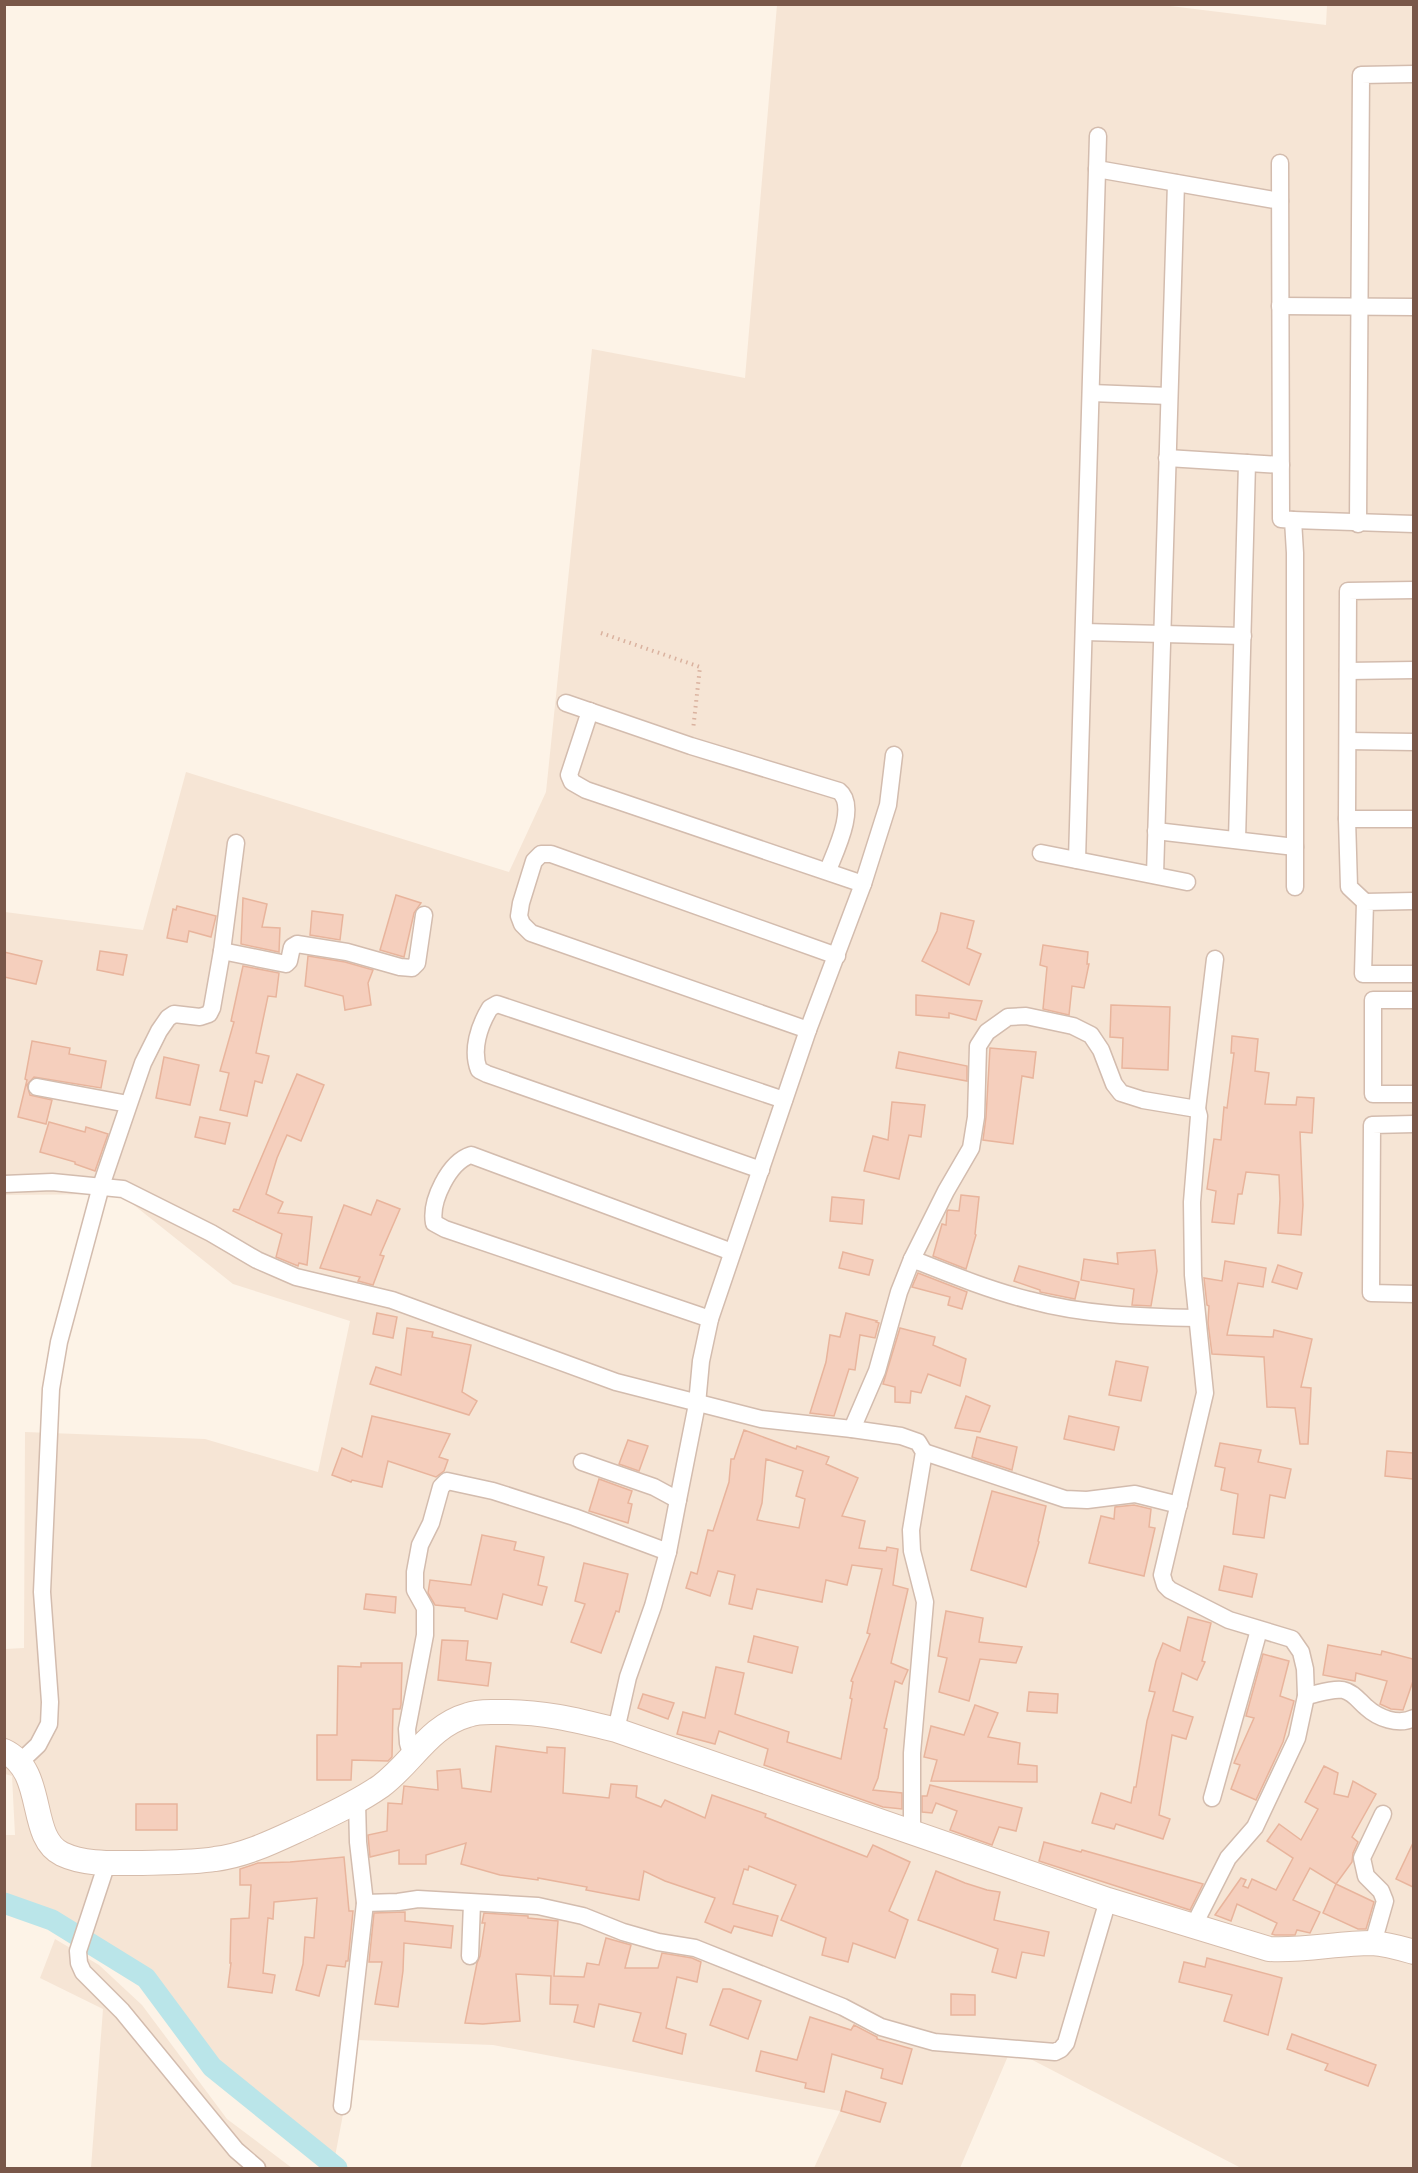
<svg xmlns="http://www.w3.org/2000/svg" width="1418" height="2173" viewBox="0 0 1418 2173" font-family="'Open Sans',sans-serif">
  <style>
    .residential { fill: #f6e5d5 }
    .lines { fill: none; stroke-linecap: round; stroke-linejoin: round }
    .canal { stroke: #bae5e9; stroke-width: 21 }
    .building { fill: #f5cfbd; stroke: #e8b49c; stroke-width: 1.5; fill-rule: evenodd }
    .minor-casing { stroke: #d3bcae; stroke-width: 19 }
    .secondary-casing { stroke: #d6bcab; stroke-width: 26 }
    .path { stroke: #dab29f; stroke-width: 4; stroke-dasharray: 1.5 4.5; stroke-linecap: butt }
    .minor { stroke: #fff; stroke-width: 16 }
    .secondary { stroke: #fff; stroke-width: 24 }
  </style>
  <rect width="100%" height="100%" fill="#fdf3e7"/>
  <g class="residential">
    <polygon points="1154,4 1326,25 1327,5 1413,5 1413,2168 1241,2168 1011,2049 960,2168 814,2168 840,2111 493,2045 357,2040 334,2162 245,2104 156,1985 88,1940 5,1897 5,1835 15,1835 12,1776 5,1774 5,1649 24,1648 25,1432 205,1439 318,1472 350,1321 233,1284 120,1194 5,1195 5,912 143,930 186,772 509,872 546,792 592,349 745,378 777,5"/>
    <polygon points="55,1939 99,1965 142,2005 227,2119 292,2168 91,2168 103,2009 40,1978"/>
  </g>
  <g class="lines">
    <polyline class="canal" points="4,1903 52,1920 146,1978 212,2067 337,2168"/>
  </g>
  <g class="building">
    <polygon points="396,895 421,903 414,913 404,957 380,950"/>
    <polygon points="243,898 267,904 262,927 280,928 279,952 241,944"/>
    <polygon points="177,906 216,916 211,937 189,931 187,942 167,938 173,909 176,910"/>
    <polygon points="312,911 343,915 340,940 310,935"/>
    <polygon points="941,913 974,921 967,948 981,954 969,985 922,961 937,931"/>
    <polygon points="1043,945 1088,952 1087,964 1089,964 1084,988 1072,986 1069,1015 1043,1009 1047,967 1040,965"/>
    <polygon points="100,951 127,955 123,975 97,970"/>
    <polygon points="4,952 42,961 36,984 4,977"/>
    <polygon points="308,956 345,962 373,970 368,983 371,1005 345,1010 343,996 305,986"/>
    <polygon points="243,966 279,973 276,997 268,996 256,1053 269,1056 262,1083 255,1081 247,1116 220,1110 229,1073 220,1071 234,1022 231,1021"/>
    <polygon points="916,995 982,1001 976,1020 949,1013 949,1018 916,1015"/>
    <polygon points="1111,1005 1170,1007 1168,1070 1122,1068 1123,1038 1110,1037"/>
    <polygon points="1232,1036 1258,1039 1255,1071 1269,1073 1265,1104 1296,1105 1297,1097 1314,1098 1312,1133 1300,1132 1303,1205 1301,1235 1278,1233 1280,1199 1279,1175 1246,1172 1242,1194 1238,1194 1234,1224 1212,1222 1216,1191 1207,1189 1214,1139 1221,1140 1224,1107 1227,1108 1234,1053 1231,1053"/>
    <polygon points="32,1041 70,1048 69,1054 106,1061 101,1088 34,1077 27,1085 30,1095 52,1100 46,1124 18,1117 27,1080 25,1079"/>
    <polygon points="990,1048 1036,1052 1033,1078 1022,1076 1013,1144 983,1140 986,1117"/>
    <polygon points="899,1052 967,1066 967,1081 896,1068"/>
    <polygon points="164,1057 199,1065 190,1105 156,1098"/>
    <polygon points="297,1074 324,1085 301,1141 287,1135 277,1158 266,1194 283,1202 278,1213 312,1217 307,1265 299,1263 298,1266 276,1257 282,1234 233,1211 234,1209 239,1210"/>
    <polygon points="892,1102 925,1105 921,1137 909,1135 899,1179 864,1171 873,1136 888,1140"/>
    <polygon points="200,1117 230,1123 225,1144 195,1137"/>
    <polygon points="49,1122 85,1132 86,1127 108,1134 95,1171 75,1164 75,1162 40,1152"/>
    <polygon points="961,1195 979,1197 975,1234 976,1235 966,1269 933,1256 942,1224 946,1225 947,1212 948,1210 959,1211"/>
    <polygon points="832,1197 864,1200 862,1224 830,1221"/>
    <polygon points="377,1200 400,1209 380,1255 384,1256 373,1285 358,1281 360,1277 320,1268 344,1205 371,1215"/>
    <polygon points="1155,1250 1157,1271 1151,1306 1132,1305 1134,1289 1081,1280 1084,1259 1118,1264 1117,1253"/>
    <polygon points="843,1252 873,1260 869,1275 839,1268"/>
    <polygon points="1225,1261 1266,1268 1263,1287 1238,1283 1227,1335 1273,1337 1274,1330 1312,1339 1301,1387 1311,1388 1308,1444 1300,1444 1295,1408 1267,1407 1264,1357 1212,1354 1208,1323 1209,1306 1207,1305 1204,1278 1222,1281"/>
    <polygon points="1278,1265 1302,1273 1297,1289 1272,1282"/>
    <polygon points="1019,1266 1079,1282 1075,1299 1040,1292 1040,1290 1014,1281"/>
    <polygon points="918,1273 967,1292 962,1309 948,1305 950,1297 912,1287"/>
    <polygon points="377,1313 397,1317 393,1338 373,1334"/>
    <polygon points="846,1313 877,1321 876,1322 879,1323 875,1338 860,1335 855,1370 849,1369 834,1416 810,1413 826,1362 830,1335 840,1337"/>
    <polygon points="407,1328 433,1332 432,1337 471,1345 462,1392 477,1401 469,1415 370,1384 376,1367 401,1375"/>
    <polygon points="900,1328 935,1337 933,1345 966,1359 960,1386 928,1374 921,1393 911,1391 910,1403 895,1402 895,1387 883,1384"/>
    <polygon points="1116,1361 1148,1367 1141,1401 1109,1395"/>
    <polygon points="966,1396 990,1406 980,1432 955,1428"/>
    <polygon points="372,1416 450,1434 439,1457 448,1460 444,1471 436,1477 388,1461 382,1487 352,1480 351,1482 332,1475 342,1448 362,1457"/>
    <polygon points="1069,1416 1119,1427 1114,1450 1064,1439"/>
    <path d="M 744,1430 L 796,1449 L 797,1446 L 829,1457 L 826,1464 L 858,1478 L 842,1516 L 865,1521 L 859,1548 L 886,1551 L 887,1547 L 898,1549 L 893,1585 L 908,1589 L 891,1663 L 908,1670 L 902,1684 L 895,1681 L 884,1728 L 887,1729 L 878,1778 L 873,1790 L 902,1793 L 902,1809 L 883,1807 L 764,1765 L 768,1749 L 719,1731 L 715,1744 L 677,1734 L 683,1712 L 705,1718 L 716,1667 L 744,1673 L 735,1714 L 789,1732 L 787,1742 L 841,1759 L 852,1699 L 850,1698 L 853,1682 L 851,1681 L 870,1634 L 867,1633 L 882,1569 L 852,1565 L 847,1585 L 826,1580 L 822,1602 L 757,1589 L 752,1609 L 729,1604 L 735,1575 L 718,1571 L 710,1596 L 686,1588 L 691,1572 L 697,1574 L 708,1530 L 713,1531 L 729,1482 L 731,1459 L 734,1459 ZM 766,1459 L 803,1471 L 796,1496 L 805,1499 L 799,1528 L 757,1520 L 762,1503 Z"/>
    <polygon points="977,1437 1017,1447 1012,1470 972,1457"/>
    <polygon points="628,1440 648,1446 639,1471 619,1464"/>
    <polygon points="1220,1443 1261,1450 1258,1462 1291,1469 1285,1498 1270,1495 1264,1538 1233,1534 1238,1494 1221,1490 1225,1468 1215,1466"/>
    <polygon points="1387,1451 1413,1453 1413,1479 1385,1476"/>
    <polygon points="599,1479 632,1491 628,1503 632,1504 628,1523 589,1511"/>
    <polygon points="992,1491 1046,1506 1038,1541 1039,1542 1026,1587 971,1570"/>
    <polygon points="1134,1505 1151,1509 1149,1527 1155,1528 1144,1576 1089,1563 1101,1516 1114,1519 1115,1507"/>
    <polygon points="482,1535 516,1542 514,1550 544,1557 538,1585 547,1587 542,1605 503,1594 497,1619 465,1611 465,1608 435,1605 428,1593 430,1580 471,1585"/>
    <polygon points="584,1563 628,1574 619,1612 616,1611 601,1653 571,1642 585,1604 575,1601"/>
    <polygon points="1224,1566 1257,1574 1252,1597 1219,1590"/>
    <polygon points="366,1594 396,1597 395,1613 364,1609"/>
    <polygon points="946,1611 983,1618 979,1642 1022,1647 1016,1663 980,1659 969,1701 939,1692 947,1658 938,1656"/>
    <polygon points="1188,1617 1211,1623 1202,1661 1205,1662 1197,1680 1182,1673 1173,1711 1193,1717 1186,1739 1172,1735 1159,1815 1170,1819 1163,1839 1116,1824 1114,1829 1092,1823 1101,1793 1131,1803 1134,1787 1136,1787 1147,1721 1155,1692 1149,1691 1156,1661 1163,1643 1180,1651"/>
    <polygon points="754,1636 798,1647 792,1673 748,1662"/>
    <polygon points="442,1640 468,1641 466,1660 491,1663 488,1686 438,1680"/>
    <polygon points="1328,1645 1381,1655 1382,1651 1413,1659 1413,1681 1403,1710 1391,1709 1380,1704 1387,1681 1356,1673 1355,1681 1323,1675"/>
    <polygon points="1263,1654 1289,1661 1280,1696 1294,1701 1283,1742 1256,1800 1231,1789 1240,1765 1234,1763 1254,1718 1246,1716"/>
    <polygon points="361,1663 402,1663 401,1705 400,1709 393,1709 392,1757 388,1761 352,1760 351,1780 317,1780 317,1735 337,1735 338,1666 361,1667"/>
    <polygon points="1029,1692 1058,1694 1057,1713 1027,1711"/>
    <polygon points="643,1694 674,1703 668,1719 638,1708"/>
    <polygon points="975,1705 998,1713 988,1737 1020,1743 1018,1764 1037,1766 1037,1782 931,1781 937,1760 924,1757 931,1726 964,1735"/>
    <polygon points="496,1746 547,1753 547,1747 565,1748 563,1793 609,1798 611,1784 637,1786 636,1797 661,1807 665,1800 705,1818 712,1795 766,1814 765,1817 867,1857 873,1845 910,1862 889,1911 908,1920 895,1958 853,1943 848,1962 822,1955 826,1938 781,1920 796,1885 749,1866 748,1870 744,1869 733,1904 778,1916 772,1936 734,1926 731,1933 705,1922 715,1898 665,1881 644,1871 639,1900 586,1890 587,1887 538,1878 538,1880 500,1875 461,1864 466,1843 426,1855 426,1864 399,1864 399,1850 370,1857 368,1835 387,1831 388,1803 402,1804 404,1786 438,1790 437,1771 460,1769 462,1788 491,1792"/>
    <polygon points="1324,1766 1338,1773 1334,1794 1348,1797 1353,1781 1376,1794 1352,1837 1358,1842 1353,1853 1352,1862 1336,1884 1310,1868 1293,1900 1320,1912 1310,1933 1297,1930 1295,1935 1275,1935 1272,1934 1277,1923 1237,1904 1231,1921 1215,1915 1241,1878 1246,1880 1243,1886 1248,1888 1252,1879 1276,1890 1293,1858 1267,1841 1279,1824 1301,1840 1318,1809 1305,1802"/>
    <polygon points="930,1785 1022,1808 1016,1831 999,1827 992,1845 950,1830 957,1811 936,1803 932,1813 922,1812 922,1796 927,1796"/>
    <rect x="136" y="1804" width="41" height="26"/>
    <polygon points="1044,1842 1081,1852 1082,1850 1203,1884 1190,1910 1039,1861"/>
    <polygon points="1413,1843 1413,1887 1396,1879"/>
    <polygon points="344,1857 349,1911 353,1911 348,1961 346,1961 345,1967 327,1965 319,1996 296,1990 303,1964 305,1937 314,1938 317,1898 274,1902 273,1919 268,1918 263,1973 275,1975 272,1993 228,1987 231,1963 230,1963 231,1919 249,1918 251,1885 240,1885 240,1869 258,1863 290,1862"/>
    <polygon points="936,1871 965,1883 987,1890 1000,1892 994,1920 1049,1932 1044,1956 1022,1952 1016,1978 992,1972 998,1949 918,1920"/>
    <polygon points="1336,1884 1374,1902 1366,1929 1358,1929 1323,1913"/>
    <polygon points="405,1912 405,1921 453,1926 451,1948 404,1943 403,1971 398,2007 375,2004 382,1962 369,1962 374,1913"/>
    <polygon points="484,1913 528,1916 528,1918 558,1921 554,1976 584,1977 587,1963 599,1965 606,1938 631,1945 625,1968 658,1968 662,1953 692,1958 701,1962 697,1982 677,1977 666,2028 686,2034 682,2054 633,2041 641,2013 599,2004 594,2027 574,2022 578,2005 550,2004 551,1976 516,1974 520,2021 483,2024 465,2023 477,1963 480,1956 485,1923 482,1923"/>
    <polygon points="1207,1958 1282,1978 1268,2035 1224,2021 1232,1995 1179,1982 1184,1962 1205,1967"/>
    <polygon points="723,1989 730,1989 761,2001 748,2039 710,2025"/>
    <polygon points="951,1994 975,1995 975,2015 951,2015"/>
    <polygon points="810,2017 851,2030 854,2025 877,2037 877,2039 912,2049 902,2084 881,2078 883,2069 832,2054 824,2092 805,2088 806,2083 756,2071 761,2051 797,2060"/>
    <polygon points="1292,2034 1376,2065 1368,2086 1325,2070 1328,2064 1287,2049"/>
    <polygon points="846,2091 886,2103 880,2122 841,2111"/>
  </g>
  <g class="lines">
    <g class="minor-casing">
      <g id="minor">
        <polyline points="1280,163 1281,519 1293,520 1295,553 1295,887"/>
        <polyline points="1097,169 1280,201"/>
        <polyline points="1280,306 1414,307"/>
        <polyline points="1091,393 1169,396"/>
        <polyline points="1167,458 1281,465"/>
        <polyline points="1293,520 1414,524"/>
        <polyline points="1358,524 1361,75 1414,74"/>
        <polyline points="1414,590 1348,591 1347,819 1414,819"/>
        <polyline points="1084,632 1243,636"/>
        <polyline points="1348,671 1414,670"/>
        <path d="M 566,703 L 691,746 L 839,791 C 858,806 835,852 828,870"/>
        <polyline points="590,711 569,775 572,782 586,790 863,884"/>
        <polyline points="1348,741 1414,742"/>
        <polyline points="1347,819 1349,887 1365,902"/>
        <polyline points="1156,831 1295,847"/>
        <polyline points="1237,840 1247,463"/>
        <polyline points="1041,853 1187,882"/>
        <polyline points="1077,860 1098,136"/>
        <polyline points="1155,875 1176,183"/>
        <polyline points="1414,901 1365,902 1363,974 1414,974"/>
        <polyline points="222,951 286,964 289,961 292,947 297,944 347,952 400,967 412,968 417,963 424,915"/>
        <polyline points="1414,1000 1373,1000 1373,1094 1414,1094"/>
        <polyline points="808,1030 531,933 522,924 519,916 521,903 534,861 541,854 551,854 837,956"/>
        <polyline points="37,1087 128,1104"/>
        <polyline points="1197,1109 1215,959"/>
        <polyline points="1414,1124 1372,1125 1371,1293 1414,1294"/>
        <path d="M 761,1170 L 487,1074 L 479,1070 C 471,1050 479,1026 490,1008 L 497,1004 L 784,1100"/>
        <polyline points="4,1184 52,1182 123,1189 211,1233 257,1260 296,1277 392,1300 616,1382 761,1419 852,1429 901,1436 918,1442 924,1452 911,1530 912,1551 925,1602 912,1753 912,1834"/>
        <path d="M 912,1259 C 950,1274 989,1290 1029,1300 C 1083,1315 1142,1317 1197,1318"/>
        <path d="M 710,1319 L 445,1229 L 434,1223 C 430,1201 449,1162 471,1155 L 732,1252"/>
        <polyline points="852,1429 877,1371 899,1292 912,1259 946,1191 971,1148 976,1117 978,1046 987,1032 1008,1017 1026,1016 1073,1026 1091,1035 1101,1050 1114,1084 1121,1093 1143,1100 1197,1109 1199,1116 1192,1202 1193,1275 1205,1393 1162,1575 1165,1585 1170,1590 1229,1620 1292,1639 1301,1652 1305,1669 1306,1696 1297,1738 1255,1827 1228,1858 1194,1925"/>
        <polyline points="924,1452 1065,1499 1087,1500 1135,1494 1179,1505"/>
        <polyline points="582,1462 654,1487 678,1500 668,1552"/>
        <polyline points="678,1500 697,1404 701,1361 710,1319 808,1030 863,884 888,805 894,755"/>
        <path d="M 1306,1696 C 1317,1694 1332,1688 1343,1690 C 1353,1692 1359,1701 1366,1707 C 1378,1718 1398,1726 1414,1718"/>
        <polyline points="412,1757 408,1743 407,1729 425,1635 425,1608 415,1590 415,1572 420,1545 431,1523 441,1487 447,1481 493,1491 574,1517 668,1552 653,1606 628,1677 616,1730"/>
        <polyline points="20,1762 38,1745 49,1724 50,1702 42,1592 51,1389 59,1342 101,1186 143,1063 159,1031 168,1018 174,1014 200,1017 209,1014 212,1008 222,951 236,843"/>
        <polyline points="1212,1798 1259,1630"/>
        <polyline points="107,1863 78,1951 79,1963 83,1972 122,2011 236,2150 257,2168"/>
        <polyline points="365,1903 398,1902 418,1899 538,1906 583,1916 623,1932 658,1942 695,1948 843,2007 881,2027 934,2042 1055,2052 1061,2049 1066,2043 1108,1900"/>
        <polyline points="1373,1943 1385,1901 1381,1891 1366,1876 1362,1858 1383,1814"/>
        <polyline points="470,1956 472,1903"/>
        <polyline points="342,2106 365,1903 358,1842 357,1802"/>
      </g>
    </g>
    <g class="secondary-casing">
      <path id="secondary" d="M 4,1751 C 47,1771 27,1837 62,1854 C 85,1865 114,1863 138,1863 C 164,1862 190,1863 215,1859 C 248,1855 280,1838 309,1825 C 334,1813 358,1802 381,1786 C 413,1762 429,1726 468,1715 C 478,1711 489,1712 499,1712 C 540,1711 577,1720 616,1730 L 1108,1900 L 1269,1949 C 1304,1951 1338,1943 1372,1943 C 1387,1944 1400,1948 1414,1952"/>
    </g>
    <polyline class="path" points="601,633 700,667 693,730"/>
    <use href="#minor" class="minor"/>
    <use href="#secondary" class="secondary"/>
  </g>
  <rect width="1418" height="2173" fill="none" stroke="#795749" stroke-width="12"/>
</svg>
